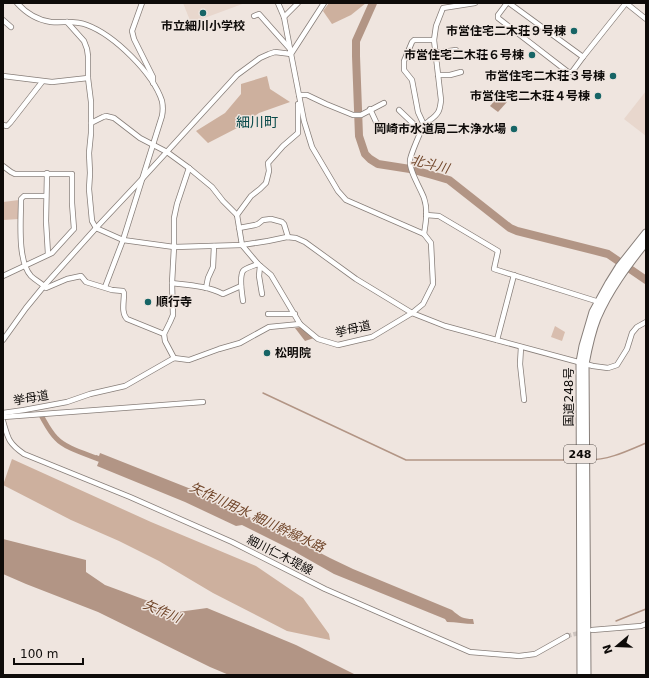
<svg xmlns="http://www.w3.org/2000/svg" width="649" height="678" viewBox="0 0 649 678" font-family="'DejaVu Sans','Noto Sans JP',sans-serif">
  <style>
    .built { fill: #e8d7cd }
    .green { fill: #d8bdae }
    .forest { fill: #cdb09e }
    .water { fill: #b29585 }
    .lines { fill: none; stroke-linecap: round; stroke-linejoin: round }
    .stream { stroke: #b29585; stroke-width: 1.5 }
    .canal { stroke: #b29585; stroke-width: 5 }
    .river { stroke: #b29585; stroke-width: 8 }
    .minor-tunnel { stroke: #cdc4bf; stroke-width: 4.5; stroke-dasharray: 4.5 2; stroke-linecap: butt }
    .minor-casing { stroke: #877e79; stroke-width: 6 }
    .highway-casing { stroke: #877e79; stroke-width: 9 }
    .minor { stroke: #fff; stroke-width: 4.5 }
    .highway { stroke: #fff; stroke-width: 7 }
    .poi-dot { fill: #176566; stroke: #efe5df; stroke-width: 1.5 }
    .labels { text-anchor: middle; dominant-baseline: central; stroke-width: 3; stroke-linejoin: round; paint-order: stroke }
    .shield { fill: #efe5df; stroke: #524c49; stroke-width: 1 }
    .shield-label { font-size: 11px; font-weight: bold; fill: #0e0b09 }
    .poi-label { font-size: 12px; font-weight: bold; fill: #0e0b09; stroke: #efe5df; text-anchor: end }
    .street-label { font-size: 12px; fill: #0e0b09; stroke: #efe5df }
    .water-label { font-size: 13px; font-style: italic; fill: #704529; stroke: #efe5df }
    .quarter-label { font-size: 14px; fill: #0a4b4b; stroke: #efe5df }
  </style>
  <rect width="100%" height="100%" fill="#efe5df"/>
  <g class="built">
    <polygon points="183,3 245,3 191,23"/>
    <polygon points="646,91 646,136 624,119"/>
  </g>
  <g class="green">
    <polygon points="19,200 19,219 3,220 3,202"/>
    <polygon points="555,326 565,332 562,341 551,337"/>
  </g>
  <g class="forest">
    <polygon points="329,3 366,3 351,15 332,24 323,11"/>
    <polygon points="267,76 270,89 290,102 259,113 241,126 208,143 196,131 225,113 241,94 241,84"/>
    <polygon points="12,459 151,522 256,566 303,598 329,634 330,640 287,631 213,593 159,561 119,541 71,520 3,485"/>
  </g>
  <g class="water">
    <polygon points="499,96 507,102 498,112 490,106"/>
    <polygon points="301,327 314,338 305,341 295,328"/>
    <path d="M 100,453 L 191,489 L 276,530 L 330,558 L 353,569 L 452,610 C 460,617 463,619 473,619 L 474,624 C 465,624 456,622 447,622 L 445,619 L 334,574 L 297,553 L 294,551 L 242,525 L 236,526 L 185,502 L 97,466 L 99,461 L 94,459 L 96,455 L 99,456 Z"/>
    <polygon points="3,539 86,560 86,572 105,585 178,612 207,608 296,645 356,675 229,675 210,667 98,612 26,584 3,574"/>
  </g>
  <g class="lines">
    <g class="stream">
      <polyline points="263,393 406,460 578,460"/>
      <path d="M 588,460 C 609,460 627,451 646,443"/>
      <polyline points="616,621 646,609"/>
    </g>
    <path class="canal" d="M 42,417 C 46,424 50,432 56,438 C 66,449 87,454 101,460"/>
    <polyline class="river" points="373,3 356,41 356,56 359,136 365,154 370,159 378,164 410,169 432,175 449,180 510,228 517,231 608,254 646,280"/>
    <polyline class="minor-tunnel" points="567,636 583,632"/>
    <g class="minor-casing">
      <g id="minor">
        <path d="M 17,3 C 26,13 37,20 51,22 C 65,23 74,20 87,25 C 114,35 153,73 162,101 C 163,106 163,111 162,116 L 123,240 L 105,287"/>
        <polyline points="142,3 132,31 134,39 153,77 153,83"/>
        <polyline points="507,3 498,15 498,18 568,72 572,72 583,57 626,3"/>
        <polyline points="509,3 583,57"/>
        <polyline points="626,3 646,19"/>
        <polyline points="254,16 259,14 290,49"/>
        <polyline points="284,17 298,3"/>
        <polyline points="3,20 11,27"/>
        <polyline points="67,22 84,41 87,49 88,56 88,78 91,102 91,123 103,117 106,116 114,118 140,138 167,152 189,168 212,187 223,201 237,215 242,245 258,264 271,275 300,324 318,339 338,345 372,337 412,313 423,304 433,284 431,243 424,234 346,200 338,191 312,147 304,121 291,54 324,3"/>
        <polyline points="436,53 456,50"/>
        <polyline points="438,75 450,75 461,72"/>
        <polyline points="3,76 52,82 88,78"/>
        <polyline points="299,95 307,95 326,104 353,115 361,115 384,103"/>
        <polyline points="370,109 377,124"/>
        <polyline points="399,110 421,131"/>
        <polyline points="91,123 91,133 89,153 90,173 89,189 92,221 96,228 123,240 174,247 242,245 268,241 287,237 296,238 305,242 356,279 412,313 445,326 593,366 608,368 617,365 627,349 632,333 637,327 646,322"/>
        <polyline points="3,125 7,126 10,123 42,82"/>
        <polyline points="424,125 418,112 412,80 404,70 404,61 412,42 414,40 434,40"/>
        <polyline points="3,166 11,172 15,174 72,174 72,203 74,229 72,231 52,253 3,276"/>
        <polyline points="47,173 46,221 48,254"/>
        <path d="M 46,196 L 24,196 L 21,199 C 21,219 17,261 31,276 C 36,281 42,283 46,288 L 67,279 L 81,276 L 86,282 L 112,290 L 123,291 L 124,293 C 124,302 121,313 127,319 L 164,334"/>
        <polyline points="237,215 251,196 260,189 266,183 269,171 268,163 283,146 298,133 298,104"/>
        <polyline points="426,215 439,216 498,251 494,269 599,302"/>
        <polyline points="239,228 255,225 258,224 263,220 271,219 282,222 284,224 288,237"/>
        <path d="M 424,234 C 426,222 428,210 424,198 C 420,187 409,171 410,160 C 411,154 420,132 424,126 C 425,124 428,122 430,120 C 439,114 440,110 441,100 L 434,40 L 436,26 L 443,8 L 475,3"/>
        <polyline points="260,266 259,276 262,294"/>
        <path d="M 172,283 C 188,285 208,286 223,294 L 241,286"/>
        <polyline points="206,288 208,278 213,267 214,246"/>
        <path d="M 243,301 C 242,294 239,277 243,271 C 245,268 253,266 258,264"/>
        <polyline points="268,314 295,314"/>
        <polyline points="3,340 26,308 44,286 96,228 142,179 237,75 260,58 269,54 275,52 291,54 284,17 278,3"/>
        <polyline points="497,340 514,275"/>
        <polyline points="521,347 520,364 524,400"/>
        <polyline points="174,358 165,341 164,334 170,322 173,315 172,283 174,247 174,218 177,204 189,168"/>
        <polyline points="3,413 24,410 67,402 90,394 125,386 174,358 189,360 219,349 240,343 269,327 300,324"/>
        <polyline points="3,417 203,402"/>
        <path d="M 3,421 C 8,438 8,443 24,454 L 130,497 L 232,542 L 325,589 L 470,652 L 519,656 L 535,654 L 567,636"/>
        <polyline points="592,630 641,626 646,624"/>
      </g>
    </g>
    <g class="highway-casing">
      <g id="highway">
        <polyline points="581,675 580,362 583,346 593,312 609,283 619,267 646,233"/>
        <path d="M 587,675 L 585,364 C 588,348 591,333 597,318 C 609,290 627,266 646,242"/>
      </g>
    </g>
    <use href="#minor" class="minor"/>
    <use href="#highway" class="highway"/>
  </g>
  <g class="poi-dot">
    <circle cx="203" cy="13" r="4"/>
    <circle cx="574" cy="31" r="4"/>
    <circle cx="532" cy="55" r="4"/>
    <circle cx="613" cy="76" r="4"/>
    <circle cx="598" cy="96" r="4"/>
    <circle cx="514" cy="129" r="4"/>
    <circle cx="148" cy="302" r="4"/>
    <circle cx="267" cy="353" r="4"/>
  </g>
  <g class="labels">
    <rect class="shield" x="564" y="445" width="32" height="18" rx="3"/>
    <g class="shield-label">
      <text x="580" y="454">248</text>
    </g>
    <g class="poi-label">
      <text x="203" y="26" text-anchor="middle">市立細川小学校</text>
      <text x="566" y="31">市営住宅二木荘９号棟</text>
      <text x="524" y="55">市営住宅二木荘６号棟</text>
      <text x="605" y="76">市営住宅二木荘３号棟</text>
      <text x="590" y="96">市営住宅二木荘４号棟</text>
      <text x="506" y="129">岡崎市水道局二木浄水場</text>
      <text x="156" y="302" text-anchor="start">順行寺</text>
      <text x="275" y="353" text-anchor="start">松明院</text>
    </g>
    <g class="street-label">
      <text transform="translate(353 329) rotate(-13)">挙母道</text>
      <text transform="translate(569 397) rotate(-90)">国道248号</text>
      <text transform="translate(31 398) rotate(-10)">挙母道</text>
      <text transform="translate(280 555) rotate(27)">細川仁木堤線</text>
    </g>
    <g class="water-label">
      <text transform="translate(430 164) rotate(14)">北斗川</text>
      <text transform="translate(257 517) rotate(25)">矢作川用水 細川幹線水路</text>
      <text transform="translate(162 611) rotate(23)">矢作川</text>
    </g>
    <g class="quarter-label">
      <text x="257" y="122">細川町</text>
    </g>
  </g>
  <rect width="649" height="678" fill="none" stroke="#0e0b09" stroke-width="8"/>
  <g transform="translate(617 646) rotate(251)" stroke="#efe5df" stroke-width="3" paint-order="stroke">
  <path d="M0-3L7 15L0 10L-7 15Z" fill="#0e0b09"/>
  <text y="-6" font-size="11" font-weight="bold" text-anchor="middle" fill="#0e0b09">N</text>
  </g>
  <path d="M14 658v6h69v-6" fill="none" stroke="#0e0b09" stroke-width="2"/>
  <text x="20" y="658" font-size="12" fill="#0e0b09" stroke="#efe5df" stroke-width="3" paint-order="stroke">100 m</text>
</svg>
